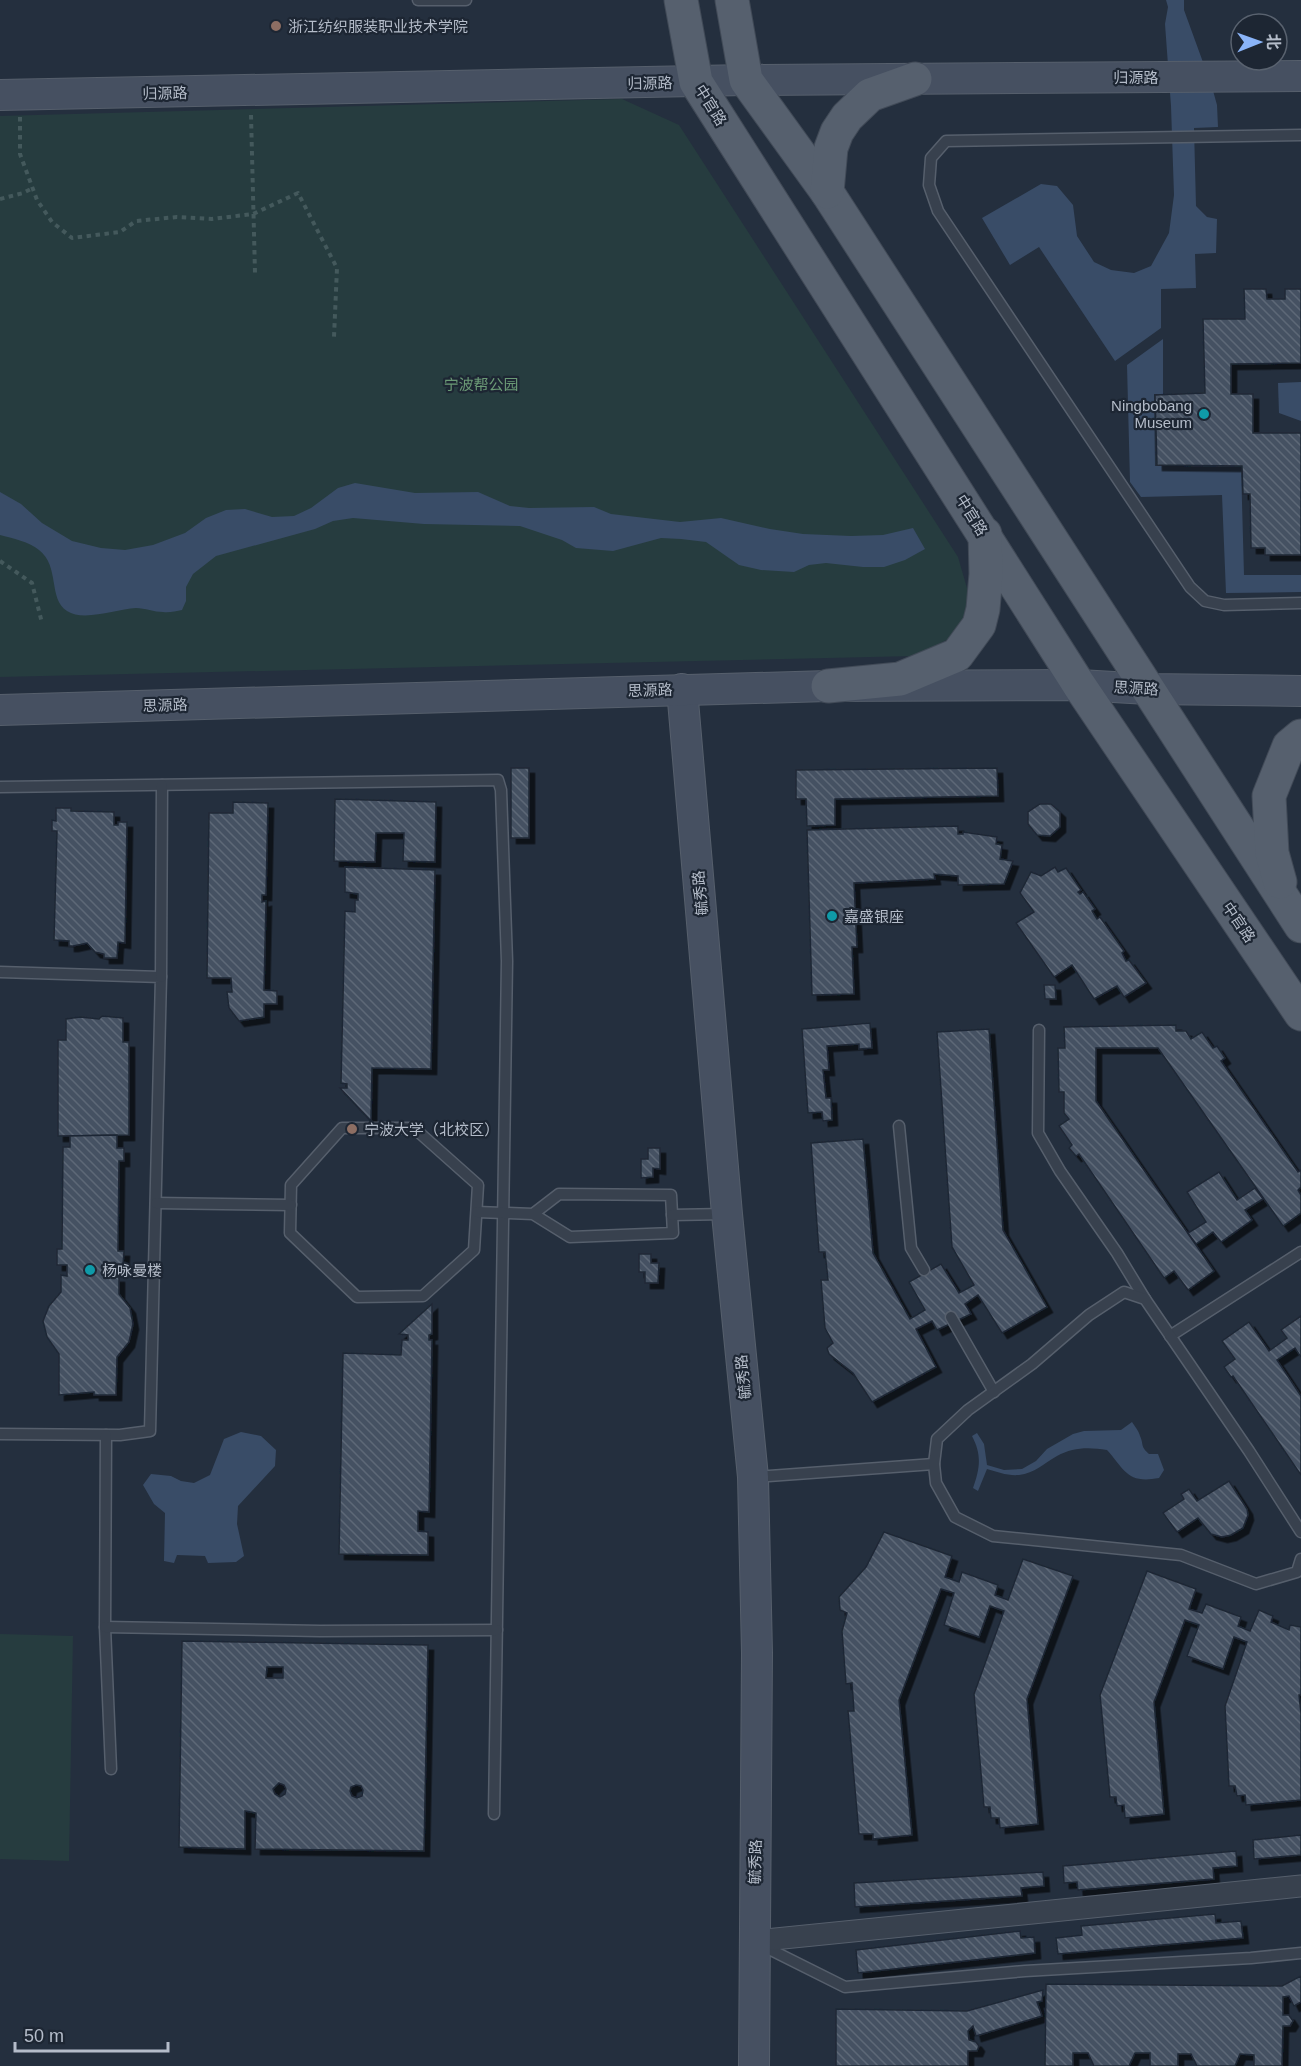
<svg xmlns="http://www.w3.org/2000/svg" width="1301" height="2066" viewBox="0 0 1301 2066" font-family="Arial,'Noto Sans SC',sans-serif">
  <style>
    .green { fill: #263c3f }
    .water { fill: #394c67 }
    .building { fill: url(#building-back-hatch); stroke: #1f2835; stroke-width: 1.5; fill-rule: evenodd; filter: url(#shadow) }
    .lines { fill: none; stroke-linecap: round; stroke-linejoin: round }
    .lane-casing { stroke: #565f6c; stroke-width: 13 }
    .street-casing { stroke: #565f6c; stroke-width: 23 }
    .secondary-casing { stroke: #565f6c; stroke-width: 32 }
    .primary-casing { stroke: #414a57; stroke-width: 35 }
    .path { stroke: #44595c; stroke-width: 4; stroke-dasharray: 4.5 4.5; stroke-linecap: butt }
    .lane { stroke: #38414e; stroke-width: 10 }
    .street { stroke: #38414e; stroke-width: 21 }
    .secondary { stroke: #465061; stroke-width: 30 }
    .primary { stroke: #56606e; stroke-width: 33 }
    .education-dot { fill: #8d6e63; stroke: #1d2633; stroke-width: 2 }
    .culture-dot { fill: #0f9aa8; stroke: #1d2633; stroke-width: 2 }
    .labels { text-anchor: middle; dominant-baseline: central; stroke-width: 4.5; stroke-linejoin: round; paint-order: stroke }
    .poi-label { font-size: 15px; fill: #b4bcc9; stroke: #1d2633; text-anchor: start }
    .street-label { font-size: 15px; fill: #b4bcc9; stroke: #1d2633 }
    .park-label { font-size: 15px; fill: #6b9a76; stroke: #1d2633 }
  </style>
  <defs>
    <pattern id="building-back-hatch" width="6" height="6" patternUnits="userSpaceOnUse" patternTransform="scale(1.5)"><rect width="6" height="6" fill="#455162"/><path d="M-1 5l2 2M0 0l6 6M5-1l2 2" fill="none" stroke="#5d6877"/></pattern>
    <filter id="shadow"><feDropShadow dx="5.5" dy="5.5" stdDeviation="0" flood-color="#0009"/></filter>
  </defs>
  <rect width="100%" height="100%" fill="#242f3e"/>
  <g class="green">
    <polygon points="622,99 679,125 958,557 969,595 960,633 915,656 0,677 0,116"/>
    <polygon points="0,1634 73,1636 69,1861 0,1859"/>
  </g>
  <g class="water">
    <polygon points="1166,0 1184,0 1184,10 1212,87 1217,105 1218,127 1194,128 1196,206 1207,217 1217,219 1216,253 1195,254 1196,288 1161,289 1161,328 1115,361 1039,247 1010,265 982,218 1041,184 1057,186 1073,205 1077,236 1094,262 1111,270 1134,273 1151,266 1169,233 1174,195 1171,106 1165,24 1168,7"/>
    <polygon points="1163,339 1163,394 1154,394 1155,466 1241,466 1244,575 1301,575 1301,592 1226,593 1222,495 1141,497 1130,482 1127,365"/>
    <polygon points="1301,382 1301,421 1279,413 1278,383"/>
    <path d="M 355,483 L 415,493 L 478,492 L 510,506 L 529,508 L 594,507 L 611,514 L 680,522 L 721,518 L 770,529 L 803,534 L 851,536 L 883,535 L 913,528 L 925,549 L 905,560 L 884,567 L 863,567 L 826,563 L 809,565 L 794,572 L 761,570 L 739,565 L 706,542 L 681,539 L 661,538 L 613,551 L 576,548 L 562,540 L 520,526 L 424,524 L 353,518 L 333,521 L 315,529 L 216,556 L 193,574 L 186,587 L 186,601 L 182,610 C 176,611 169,613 163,612 C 154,612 145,608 136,608 C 116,609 84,622 67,611 C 48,599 60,566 39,550 C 30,542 12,538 0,535 L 0,492 L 21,504 L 42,523 L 72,541 L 101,548 L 125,550 L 153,545 L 185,533 L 206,518 L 226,510 L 245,509 L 272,517 L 294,516 L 311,508 L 338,488 Z"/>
    <path d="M 1132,1422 C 1135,1427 1139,1431 1140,1436 C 1144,1445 1140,1446 1149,1454 L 1158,1454 L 1164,1470 L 1159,1478 C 1127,1484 1125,1470 1107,1450 C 1089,1447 1073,1447 1057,1456 C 1043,1464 1035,1473 1019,1475 C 1008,1476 997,1472 987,1469 L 978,1491 L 973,1488 C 980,1468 982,1455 972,1436 L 977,1433 L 984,1444 L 987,1465 L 1004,1470 L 1022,1469 L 1036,1461 L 1047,1449 L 1073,1434 L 1084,1431 L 1121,1430 Z"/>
    <polygon points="241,1432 261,1436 276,1450 275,1466 238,1506 237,1524 244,1556 236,1562 208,1563 205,1556 177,1555 174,1563 164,1561 165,1513 154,1504 143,1485 151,1474 171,1476 181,1481 194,1483 210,1475 224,1439"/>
  </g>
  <g class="building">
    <polygon points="1244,289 1266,289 1267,299 1285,299 1285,289 1301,289 1301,363 1231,364 1231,394 1253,394 1253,433 1301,433 1301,555 1265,555 1265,548 1251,548 1250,494 1243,494 1242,466 1157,465 1155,395 1205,393 1203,319 1245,319"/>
    <rect x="511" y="768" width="18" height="70"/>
    <polygon points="997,768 998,796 835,799 835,825 807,826 806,799 796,799 796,770"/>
    <polygon points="335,799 436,802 435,862 403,861 404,833 376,833 375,862 334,861"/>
    <polygon points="233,802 268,803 266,895 262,895 262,902 266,901 264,990 277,991 277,1004 264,1004 264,1017 239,1021 229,1008 227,992 232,992 231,978 207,978 209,813 233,813"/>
    <polygon points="1040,804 1051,804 1060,812 1060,827 1050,836 1037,835 1028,824 1028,812"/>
    <polygon points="56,808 71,808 71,811 114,812 114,825 118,825 118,822 127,822 125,943 118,942 117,958 104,958 104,954 95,952 87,943 73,946 69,946 69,941 54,940 57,831 52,831 52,820 56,821"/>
    <polygon points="958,826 958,834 963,834 963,832 997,837 996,844 1002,845 1000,859 1013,861 1004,884 958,885 958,876 934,874 935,879 854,883 857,947 852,947 854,994 812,995 807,830"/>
    <polygon points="345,867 435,870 431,1069 372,1068 371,1121 340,1088 347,1088 347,1084 341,1083 345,911 355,912 355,900 358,900 358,894 345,892"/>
    <polygon points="1055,867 1058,872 1066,868 1081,890 1078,892 1080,894 1083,892 1095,909 1092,911 1097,919 1100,917 1124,951 1122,953 1126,961 1129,960 1146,983 1124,997 1117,986 1094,999 1072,965 1054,977 1016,923 1034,912 1020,893 1031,872 1041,876"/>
    <polygon points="1044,985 1055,985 1056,999 1045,999"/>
    <polygon points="102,1016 123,1018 123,1042 129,1042 129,1135 58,1136 58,1040 66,1040 66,1019 80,1017 99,1019"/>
    <polygon points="870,1023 872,1048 859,1049 859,1044 827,1046 829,1070 823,1070 826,1098 831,1098 832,1120 823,1121 822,1112 808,1113 802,1029"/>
    <polygon points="1176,1025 1176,1031 1186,1031 1191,1039 1202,1032 1213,1048 1217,1046 1225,1058 1221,1061 1298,1172 1301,1170 1301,1187 1298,1190 1301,1195 1301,1213 1283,1226 1158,1048 1096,1048 1096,1101 1214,1271 1188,1290 1174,1271 1164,1278 1079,1154 1076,1156 1069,1148 1072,1145 1059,1126 1069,1119 1064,1113 1064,1092 1059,1092 1058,1048 1065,1048 1064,1027"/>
    <polygon points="989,1029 1003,1230 1047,1307 1002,1333 978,1295 965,1304 971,1314 937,1330 932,1321 916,1329 936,1367 872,1402 853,1373 829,1354 827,1348 833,1343 825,1328 821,1280 828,1280 825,1252 819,1252 811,1143 863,1139 873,1253 910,1319 925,1310 909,1282 941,1264 959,1293 974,1285 952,1247 937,1032"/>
    <polygon points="117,1135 117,1148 124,1148 124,1161 119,1161 118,1251 124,1251 123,1265 112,1264 112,1277 119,1277 119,1294 130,1308 133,1324 129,1342 117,1357 116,1395 94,1395 94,1392 59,1395 59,1354 47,1337 43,1321 49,1306 61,1292 61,1275 67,1276 67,1265 57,1265 57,1249 62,1249 63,1147 70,1147 70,1136"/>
    <polygon points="648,1148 660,1148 660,1169 653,1168 653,1177 641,1178 641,1159 648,1159"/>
    <polygon points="1219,1172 1237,1200 1255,1188 1263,1199 1245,1210 1252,1220 1221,1242 1213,1232 1196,1244 1188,1233 1206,1222 1187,1192"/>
    <polygon points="639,1254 651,1254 651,1263 659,1263 658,1283 645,1283 645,1272 639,1272"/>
    <polygon points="432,1304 432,1334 429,1335 429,1340 432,1340 429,1512 418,1511 418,1531 428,1532 428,1555 339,1554 343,1353 401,1355 402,1340 408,1340 408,1335 399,1334"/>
    <polygon points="1301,1316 1301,1357 1295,1348 1277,1360 1301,1396 1301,1475 1233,1376 1231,1377 1224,1367 1235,1359 1222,1341 1249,1322 1269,1351 1287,1338 1281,1330"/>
    <polygon points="1229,1481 1247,1509 1248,1515 1243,1528 1231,1535 1222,1537 1211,1534 1198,1518 1177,1532 1163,1513 1184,1499 1181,1494 1189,1489 1197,1501"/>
    <polygon points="884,1532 952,1556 945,1577 959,1582 962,1572 998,1585 995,1595 1008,1600 1023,1559 1073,1576 1027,1699 1038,1824 1000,1828 999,1818 991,1818 990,1807 984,1807 974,1694 1004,1611 990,1606 979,1637 944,1625 954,1593 941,1589 899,1700 912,1835 873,1839 873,1834 859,1834 848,1711 854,1711 852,1683 846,1684 842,1631 847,1613 840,1610 839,1597 866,1567"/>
    <polygon points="1147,1571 1196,1589 1189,1609 1202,1613 1206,1604 1241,1617 1238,1626 1250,1631 1259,1610 1273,1616 1271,1622 1289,1630 1290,1625 1301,1627 1301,1695 1299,1695 1301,1713 1301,1800 1246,1805 1245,1795 1237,1796 1235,1786 1229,1786 1225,1706 1247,1642 1234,1637 1223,1669 1187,1656 1199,1625 1185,1620 1154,1702 1164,1814 1125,1818 1124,1805 1117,1806 1116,1797 1110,1797 1100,1695"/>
    <path d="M 182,1641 L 428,1645 L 424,1851 L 255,1849 L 256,1813 L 245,1811 L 245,1849 L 179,1847 ZM 267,1667 L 283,1667 L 283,1678 L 266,1678 ZM 279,1783 L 284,1785 L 286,1789 L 285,1794 L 280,1797 L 275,1794 L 273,1789 ZM 356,1785 L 361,1786 L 363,1790 L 362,1796 L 357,1798 L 352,1796 L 350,1791 L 351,1787 Z"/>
    <polygon points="1301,1835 1301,1855 1254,1859 1253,1840"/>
    <polygon points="1236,1851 1237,1866 1213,1868 1214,1879 1078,1890 1077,1882 1064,1883 1063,1866"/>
    <polygon points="1043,1872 1044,1886 1021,1888 1022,1896 855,1907 854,1883"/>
    <polygon points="1215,1914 1216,1923 1241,1921 1243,1938 1058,1954 1056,1938 1082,1935 1081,1926"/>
    <polygon points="1020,1931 1021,1938 1034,1937 1035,1953 858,1973 856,1950"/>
    <polygon points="1301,1976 1301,2002 1294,2006 1289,1996 1283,1997 1283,2015 1289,2015 1293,2021 1290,2026 1283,2026 1282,2066 1254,2066 1254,2055 1240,2054 1235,2066 1197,2066 1191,2054 1178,2054 1178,2066 1150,2066 1150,2053 1135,2053 1129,2066 1094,2066 1088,2053 1073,2053 1073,2066 1045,2066 1046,1984 1282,1986"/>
    <polygon points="1043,1990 1042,2001 1037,2002 1042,2016 976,2036 973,2026 968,2031 969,2040 976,2042 979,2046 977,2051 968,2051 968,2066 836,2066 836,2009 967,2011"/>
  </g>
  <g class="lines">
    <g class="lane-casing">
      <g id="lane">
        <polyline points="418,0 466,0"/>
        <polyline points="1301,135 946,141 931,158 929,185 938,211 1190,587 1205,601 1224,605 1301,603"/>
        <polyline points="0,787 498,780 501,790 507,961 494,1814"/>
        <polyline points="0,972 161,977 150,1431 120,1435 0,1434"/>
        <polyline points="161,977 162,785"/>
        <polyline points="1039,1030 1038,1133 1060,1171 1117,1253 1145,1299"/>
        <polyline points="899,1126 911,1248 924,1270"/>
        <polygon points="342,1128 414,1128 478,1185 474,1250 423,1296 357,1297 290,1233 291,1185"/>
        <polyline points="156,1203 291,1205"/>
        <polyline points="477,1212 533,1214 559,1194 671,1195 673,1233 570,1237 533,1214"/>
        <polyline points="672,1215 726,1214"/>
        <polyline points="951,1317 994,1392"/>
        <polyline points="1170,1336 1301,1252"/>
        <polyline points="106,1435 105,1627 111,1769"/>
        <polyline points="756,1477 934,1464"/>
        <polyline points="1301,1532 1249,1451 1145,1299 1124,1292 1089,1315 1032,1364 968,1410 937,1439 934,1464 936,1483 955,1517 993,1536 1181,1555 1256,1584 1297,1572 1301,1559"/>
        <polyline points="105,1627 320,1631 497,1630"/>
        <polyline points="759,1944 845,1987 1025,1971 1251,1958 1301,1953"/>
      </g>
    </g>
    <g class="street-casing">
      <polyline id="street" points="754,1941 1301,1886"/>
    </g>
    <g class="secondary-casing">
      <g id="secondary">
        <polyline points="0,95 746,80 1301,76"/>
        <polyline points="682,689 727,1214 753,1477 757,1653 754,2066"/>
        <polyline points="0,710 828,686 1079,685 1148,689 1301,691"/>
      </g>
    </g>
    <g class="primary-casing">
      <g id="primary">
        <polyline points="681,0 696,82 1079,685 1301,1014"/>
        <polyline points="732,0 746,80 827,192 1301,926"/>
        <polyline points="827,192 831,148 837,132 847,117 870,95 915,79"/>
        <polyline points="828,686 900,679 957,655 979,625 983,609 986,574 985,534"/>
        <polyline points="1280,882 1272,853 1269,796 1289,746 1301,736"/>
      </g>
    </g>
    <g class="path">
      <polyline points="251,115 255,273"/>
      <polyline points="20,117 20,154 37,200 52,222 72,238 120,232 136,221 177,217 212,219 253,214 298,193 337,268 334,337"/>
      <polyline points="0,199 23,193 33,188"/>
      <polyline points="0,561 32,583 42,623"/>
    </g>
    <use href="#lane" class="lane"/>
    <use href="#street" class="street"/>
    <use href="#secondary" class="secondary"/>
    <use href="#primary" class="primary"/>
  </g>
  <g class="education-dot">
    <circle cx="276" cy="26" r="6"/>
    <circle cx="352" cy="1129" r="6"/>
  </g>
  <g class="culture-dot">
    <circle cx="1204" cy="414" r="6"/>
    <circle cx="832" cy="916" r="6"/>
    <circle cx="90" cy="1270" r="6"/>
  </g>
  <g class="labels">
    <g class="poi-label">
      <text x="288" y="26">浙江纺织服装职业技术学院</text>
      <text x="1192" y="405" text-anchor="end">Ningbobang<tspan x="1192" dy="17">Museum</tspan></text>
      <text x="844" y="916">嘉盛银座</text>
      <text x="364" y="1129">宁波大学（北校区）</text>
      <text x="102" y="1270">杨咏曼楼</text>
    </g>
    <g class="street-label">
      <text x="1136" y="77">归源路</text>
      <text transform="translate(650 83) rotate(-1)">归源路</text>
      <text transform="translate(165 93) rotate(-1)">归源路</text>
      <text transform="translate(711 105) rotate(58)">中官路</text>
      <text transform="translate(972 515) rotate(58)">中官路</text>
      <text transform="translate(1136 688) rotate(3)">思源路</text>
      <text transform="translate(650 690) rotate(-2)">思源路</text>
      <text transform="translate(165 705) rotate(-2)">思源路</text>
      <text transform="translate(700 893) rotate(-95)">毓秀路</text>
      <text transform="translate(1239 922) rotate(56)">中官路</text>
      <text transform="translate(743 1377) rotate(-96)">毓秀路</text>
      <text transform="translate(755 1862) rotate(-89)">毓秀路</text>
    </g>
    <g class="park-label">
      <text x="481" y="384">宁波帮公园</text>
    </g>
  </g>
  <g transform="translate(1259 42) rotate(89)"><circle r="28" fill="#1d2633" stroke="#59626f" stroke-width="1.5"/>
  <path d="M0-4.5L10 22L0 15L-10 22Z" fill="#8ab4f8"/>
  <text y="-9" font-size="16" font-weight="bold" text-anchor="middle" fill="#b4bcc9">北</text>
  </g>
  <path d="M15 2042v9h153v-9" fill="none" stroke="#b4bcc9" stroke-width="3"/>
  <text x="24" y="2042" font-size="18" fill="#b4bcc9" stroke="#1d2633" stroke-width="4.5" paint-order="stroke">50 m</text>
</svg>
